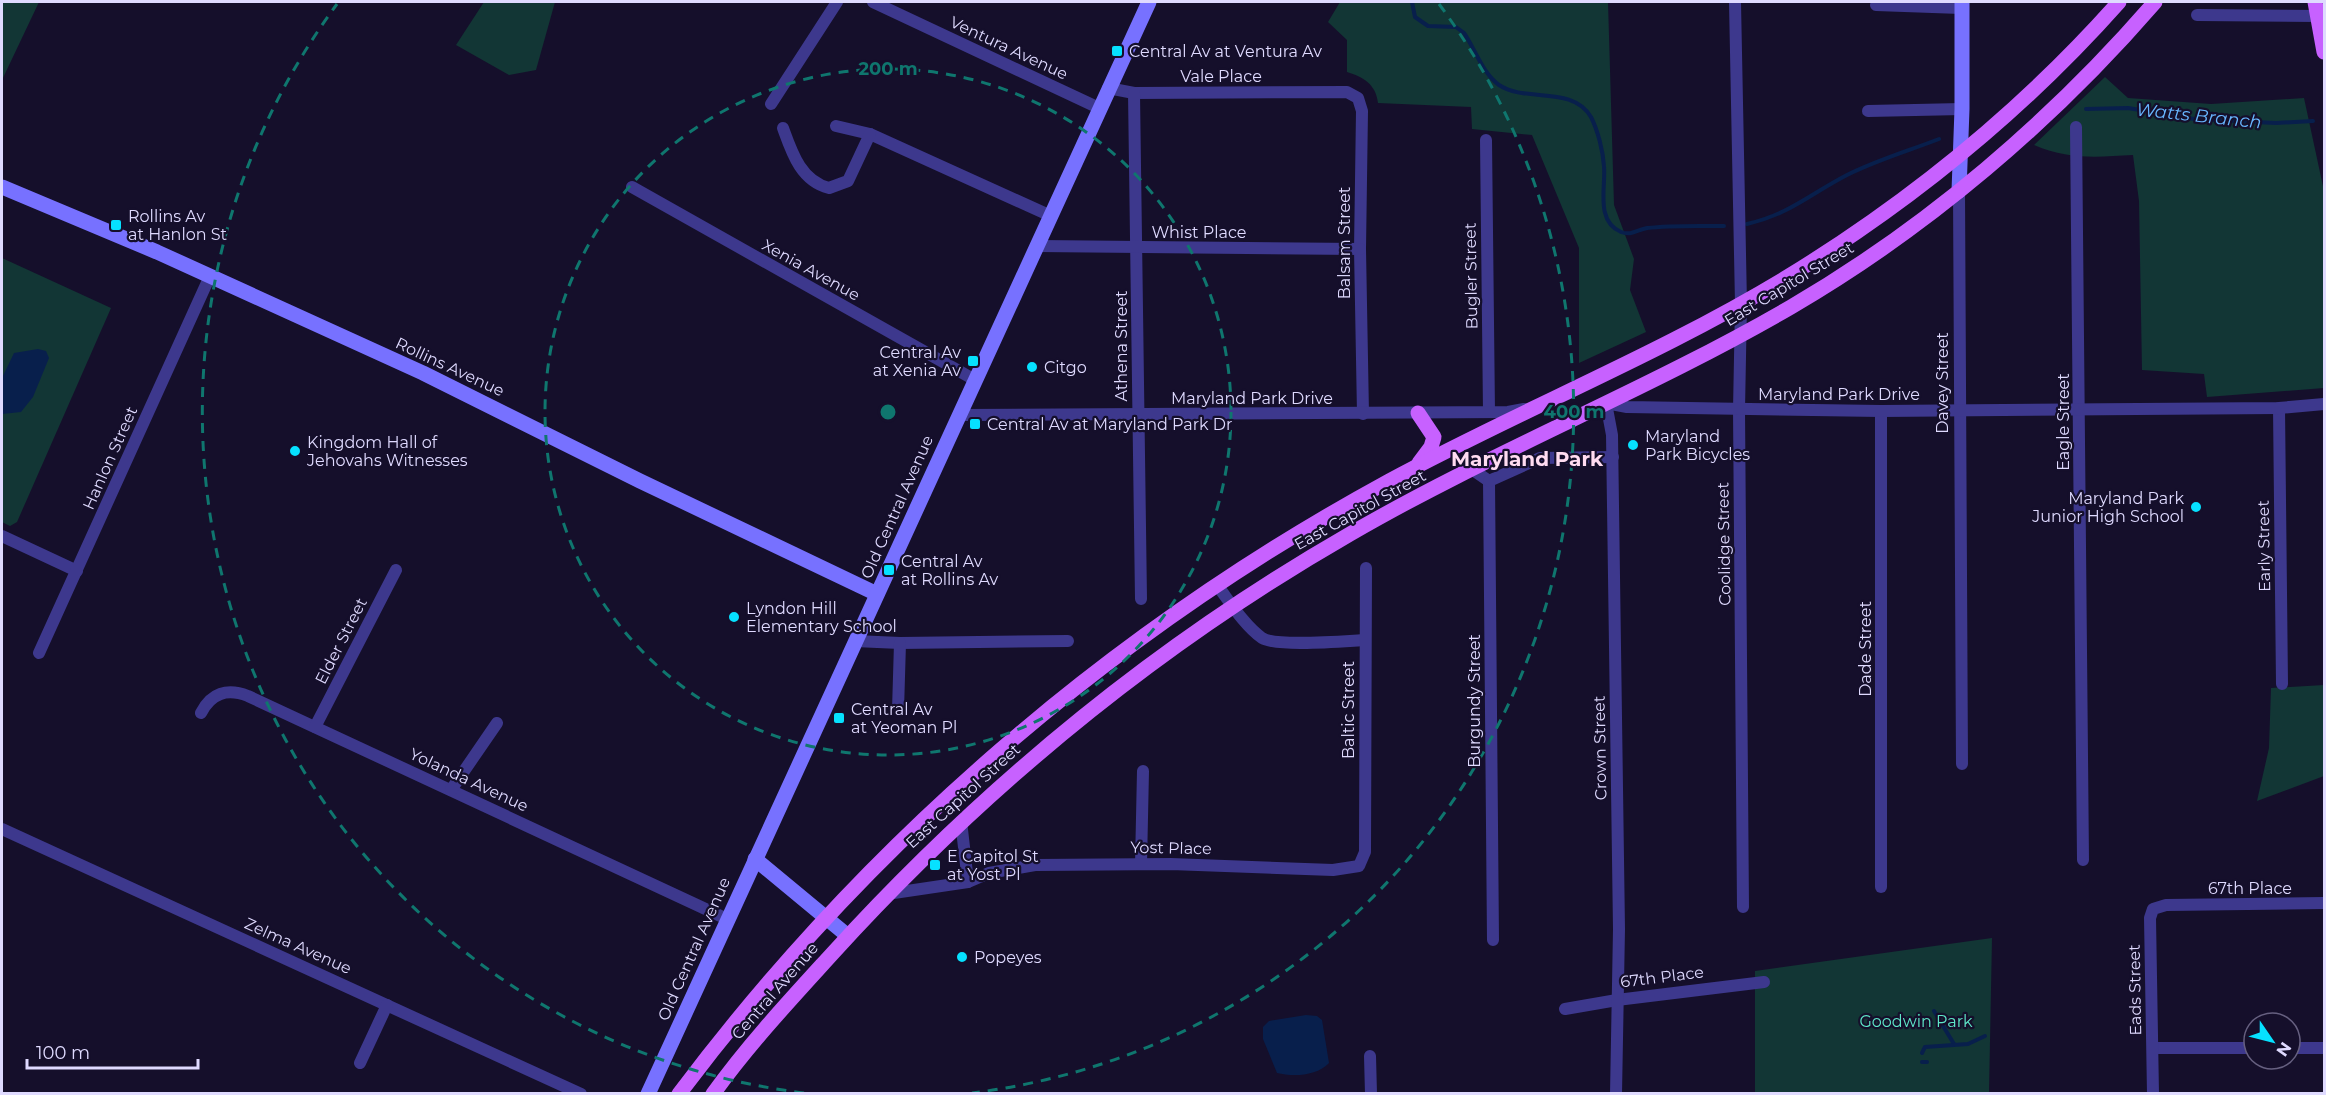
<svg xmlns="http://www.w3.org/2000/svg" width="2326" height="1095" viewBox="0 0 2326 1095" font-family="Montserrat,sans-serif">
  <style>
    .green { fill: #123635 }
    .water { fill: #081f4c }
    .lines { fill: none; stroke-linecap: round; stroke-linejoin: round }
    .stream { stroke: #081f4c; stroke-width: 4 }
    .street { stroke: #3d388d; stroke-width: 12 }
    .secondary { stroke: #7771ff; stroke-width: 15 }
    .primary { stroke: #c761ff; stroke-width: 15 }
    .ring { fill: none; stroke: #0f766e; stroke-width: 3; stroke-dasharray: 10 8 }
    .poi-dot { fill: #06e1ff; stroke: #150f2b; stroke-width: 2 }
    .labels { text-anchor: middle; dominant-baseline: central; stroke-width: 4.5; stroke-linejoin: round; paint-order: stroke }
    .street-label { font-size: 16px; fill: #dfdaff; stroke: #150f2b }
    .poi-label { font-size: 16px; fill: #dfdaff; stroke: #150f2b; text-anchor: start }
    .park-label { font-size: 16px; fill: #5ee7c8; stroke: #150f2b }
    .water-label { font-size: 18px; font-style: italic; fill: #68b6ff; stroke: #150f2b }
    .quarter-label { font-size: 20px; font-weight: bold; fill: #ffdcf1; stroke: #150f2b }
    .centre { fill: #0f766e; stroke: #150f2b; stroke-width: 3 }
    .ring-label { font-size: 18px; text-anchor: middle; font-weight: bold; fill: #0f766e; stroke: #150f2b; stroke-width: 4.5; stroke-linejoin: round; paint-order: stroke }
  </style>
  <rect width="100%" height="100%" fill="#150f2b"/>
  <g class="green">
    <polygon points="2,2 39,2 2,80"/>
    <polygon points="484,2 555,2 536,70 509,75 456,45"/>
    <path d="M 1340,2 L 1608,2 L 1614,205 L 1634,259 L 1630,290 L 1646,332 L 1579,363 L 1579,248 L 1532,135 L 1472,129 L 1471,107 L 1378,103 C 1376,84 1363,77 1347,72 L 1347,40 L 1328,22 Z"/>
    <path d="M 2105,77 L 2128,98 L 2211,104 L 2304,98 L 2324,191 L 2324,388 L 2207,397 L 2204,374 L 2142,370 L 2139,201 L 2133,155 C 2097,157 2069,160 2034,145 Z"/>
    <polygon points="2,258 111,308 17,522 10,526 2,522"/>
    <polygon points="2324,685 2324,776 2257,801 2269,748 2271,688"/>
    <polygon points="1992,938 1989,1093 1755,1094 1755,971"/>
  </g>
  <g class="water">
    <polygon points="38,349 46,351 49,358 33,397 21,412 2,414 2,378 14,353"/>
    <path d="M 1306,1015 L 1317,1016 L 1322,1020 L 1329,1063 C 1317,1076 1293,1077 1277,1073 L 1263,1039 L 1263,1027 L 1269,1021 Z"/>
  </g>
  <g class="lines">
    <g class="stream">
      <path d="M 1412,2 L 1415,17 L 1428,26 L 1456,27 L 1464,33 C 1475,49 1483,74 1499,85 C 1526,103 1572,85 1591,117 C 1598,131 1603,151 1604,166 C 1606,187 1595,221 1621,232 C 1631,236 1637,230 1647,228 C 1672,225 1699,226 1724,226"/>
      <polyline points="2086,109 2128,108 2194,119 2276,123 2313,121"/>
      <path d="M 1747,224 C 1790,214 1810,194 1847,175 C 1877,160 1908,151 1939,139"/>
      <polyline points="1934,1011 1954,1044"/>
      <polyline points="1922,1053 1925,1047 1968,1044 1985,1036"/>
      <polyline points="1922,1062 1927,1062"/>
    </g>
    <g class="street">
      <polyline points="873,2 1099,108"/>
      <polyline points="1735,2 1741,304 1739,410 1743,907"/>
      <polyline points="1876,5 1961,8"/>
      <polyline points="2197,15 2318,16"/>
      <polyline points="1108,88 1134,93 1347,92 1358,98 1362,111 1360,249 1363,414"/>
      <polyline points="1134,93 1141,599"/>
      <polyline points="771,104 837,2"/>
      <polyline points="1868,111 1962,109"/>
      <polyline points="836,126 870,134 1051,216"/>
      <polyline points="2076,127 2083,860"/>
      <path d="M 783,128 C 792,153 801,181 829,188 L 848,181 L 870,134"/>
      <polyline points="1486,140 1489,412"/>
      <polyline points="632,187 975,380"/>
      <polyline points="1959,191 1962,764"/>
      <polyline points="1037,246 1360,249"/>
      <polyline points="2279,408 2282,684"/>
      <polyline points="959,415 1508,412 1524,409"/>
      <polyline points="1473,470 1489,481 1493,940"/>
      <polyline points="1489,481 1540,458 1613,457"/>
      <polyline points="2,536 77,571"/>
      <path d="M 1217,585 C 1230,602 1244,625 1262,638 C 1276,647 1345,641 1365,640"/>
      <polyline points="855,641 900,643 1068,641"/>
      <polyline points="39,653 210,276"/>
      <polyline points="898,710 900,643"/>
      <path d="M 201,713 C 211,693 227,688 248,696 L 727,919"/>
      <polyline points="315,727 396,570"/>
      <polyline points="451,790 497,723"/>
      <polyline points="961,821 968,882"/>
      <polyline points="2,829 581,1094"/>
      <polyline points="1141,864 1143,771"/>
      <polyline points="1881,887 1881,411"/>
      <polyline points="887,894 968,882 989,873 1035,865 1171,864 1333,870 1359,866 1365,852 1366,568"/>
      <polyline points="1565,1009 1617,1000 1764,982"/>
      <polyline points="2153,1048 2254,1048"/>
      <polyline points="2290,1048 2324,1048"/>
      <polyline points="1370,1056 1371,1094"/>
      <polyline points="360,1063 387,1005"/>
      <polyline points="1616,1094 1619,929 1612,435 1606,403 1627,407 1881,411 2279,408 2324,404"/>
      <polyline points="2153,1094 2150,918 2153,909 2166,905 2324,903"/>
    </g>
    <g class="secondary">
      <polyline points="2,187 157,252 423,373 640,481 877,594"/>
      <polyline points="1959,191 1962,109 1962,2"/>
      <polyline points="755,859 848,936"/>
      <polyline points="648,1094 1149,2"/>
    </g>
    <g class="primary">
      <polyline points="2315,2 2324,52"/>
      <polyline points="1418,413 1434,437 1431,447 1419,463"/>
      <path d="M 679,1094 C 869,841 1112,632 1389,481 C 1520,410 1661,354 1789,276 C 1911,201 2024,109 2119,2"/>
      <path d="M 713,1094 C 749,1044 791,999 832,954 C 983,788 1155,646 1350,534 C 1493,451 1648,390 1791,307 C 1928,227 2052,121 2155,2"/>
    </g>
  </g>
  <g class="ring">
    <circle cx="888" cy="412" r="343"/>
    <path d="M804 1093A686 686 0 0 1 337 4M1439 4A686 686 0 0 1 972 1093"/>
  </g>
  <g class="poi-dot">
    <rect x="1111" y="45" width="12" height="12" rx="3"/>
    <rect x="110" y="219" width="12" height="12" rx="3"/>
    <rect x="967" y="355" width="12" height="12" rx="3"/>
    <circle cx="1032" cy="367" r="6"/>
    <rect x="969" y="418" width="12" height="12" rx="3"/>
    <circle cx="1633" cy="445" r="6"/>
    <circle cx="295" cy="451" r="6"/>
    <circle cx="2196" cy="507" r="6"/>
    <rect x="883" y="564" width="12" height="12" rx="3"/>
    <circle cx="734" cy="617" r="6"/>
    <rect x="833" y="712" width="12" height="12" rx="3"/>
    <rect x="929" y="859" width="12" height="12" rx="3"/>
    <circle cx="962" cy="957" r="6"/>
  </g>
  <g class="labels">
    <g class="street-label">
      <text transform="translate(1009 48) rotate(25)">Ventura Avenue</text>
      <text x="1221" y="76">Vale Place</text>
      <text x="1199" y="232">Whist Place</text>
      <text transform="translate(1344 243) rotate(-90)">Balsam Street</text>
      <text transform="translate(811 270) rotate(29)">Xenia Avenue</text>
      <text transform="translate(1471 276) rotate(-91)">Bugler Street</text>
      <text transform="translate(1789 284) rotate(-31)">East Capitol Street</text>
      <text transform="translate(1121 346) rotate(-90)">Athena Street</text>
      <text transform="translate(450 367) rotate(25)">Rollins Avenue</text>
      <text transform="translate(1942 383) rotate(-90)">Davey Street</text>
      <text x="1839" y="394">Maryland Park Drive</text>
      <text x="1252" y="398">Maryland Park Drive</text>
      <text transform="translate(2063 422) rotate(-90)">Eagle Street</text>
      <text transform="translate(110 458) rotate(-66)">Hanlon Street</text>
      <text transform="translate(897 507) rotate(-66)">Old Central Avenue</text>
      <text transform="translate(1360 510) rotate(-29)">East Capitol Street</text>
      <text transform="translate(1724 544) rotate(-91)">Coolidge Street</text>
      <text transform="translate(2264 546) rotate(-91)">Early Street</text>
      <text transform="translate(341 641) rotate(-63)">Elder Street</text>
      <text transform="translate(1865 649) rotate(-90)">Dade Street</text>
      <text transform="translate(1474 701) rotate(-90)">Burgundy Street</text>
      <text transform="translate(1348 710) rotate(-90)">Baltic Street</text>
      <text transform="translate(1600 748) rotate(-91)">Crown Street</text>
      <text transform="translate(469 780) rotate(25)">Yolanda Avenue</text>
      <text transform="translate(963 796) rotate(-42)">East Capitol Street</text>
      <text transform="translate(1171 848) rotate(1)">Yost Place</text>
      <text x="2250" y="888">67th Place</text>
      <text transform="translate(298 946) rotate(24)">Zelma Avenue</text>
      <text transform="translate(694 949) rotate(-66)">Old Central Avenue</text>
      <text transform="translate(1662 977) rotate(-7)">67th Place</text>
      <text transform="translate(2135 990) rotate(-91)">Eads Street</text>
      <text transform="translate(775 991) rotate(-49)">Central Avenue</text>
    </g>
    <g class="poi-label">
      <text x="1129" y="51">Central Av at Ventura Av</text>
      <text x="128" y="216">Rollins Av<tspan x="128" dy="18">at Hanlon St</tspan></text>
      <text x="961" y="352" text-anchor="end">Central Av<tspan x="961" dy="18">at Xenia Av</tspan></text>
      <text x="1044" y="367">Citgo</text>
      <text x="987" y="424">Central Av at Maryland Park Dr</text>
      <text x="1645" y="436">Maryland<tspan x="1645" dy="18">Park Bicycles</tspan></text>
      <text x="307" y="442">Kingdom Hall of<tspan x="307" dy="18">Jehovahs Witnesses</tspan></text>
      <text x="2184" y="498" text-anchor="end">Maryland Park<tspan x="2184" dy="18">Junior High School</tspan></text>
      <text x="901" y="561">Central Av<tspan x="901" dy="18">at Rollins Av</tspan></text>
      <text x="746" y="608">Lyndon Hill<tspan x="746" dy="18">Elementary School</tspan></text>
      <text x="851" y="709">Central Av<tspan x="851" dy="18">at Yeoman Pl</tspan></text>
      <text x="947" y="856">E Capitol St<tspan x="947" dy="18">at Yost Pl</tspan></text>
      <text x="974" y="957">Popeyes</text>
    </g>
    <g class="park-label">
      <text x="1916" y="1021">Goodwin Park</text>
    </g>
    <g class="water-label">
      <text transform="translate(2199 116) rotate(6)">Watts Branch</text>
    </g>
    <g class="quarter-label">
      <text x="1527" y="459">Maryland Park</text>
    </g>
  </g>
  <circle cx="888" cy="412" r="9" class="centre"/>
  <g class="ring-label">
    <text x="888" y="75">200 m</text>
    <text x="1574" y="418">400 m</text>
  </g>
  <rect width="2326" height="1095" fill="none" stroke="#dfdaff" stroke-width="6"/>
  <g transform="translate(2272 1041) rotate(125)"><circle r="28" fill="#150f2b" stroke="#666080" stroke-width="1.5"/>
  <path d="M0-4.5L10 22L0 15L-10 22Z" fill="#06e1ff"/>
  <text y="-9" font-size="16" font-weight="bold" text-anchor="middle" fill="#dfdaff">N</text>
  </g>
  <path d="M27 1059v9h171v-9" fill="none" stroke="#dfdaff" stroke-width="3"/>
  <text x="36" y="1059" font-size="18" fill="#dfdaff" stroke="#150f2b" stroke-width="4.5" paint-order="stroke">100 m</text>
</svg>
